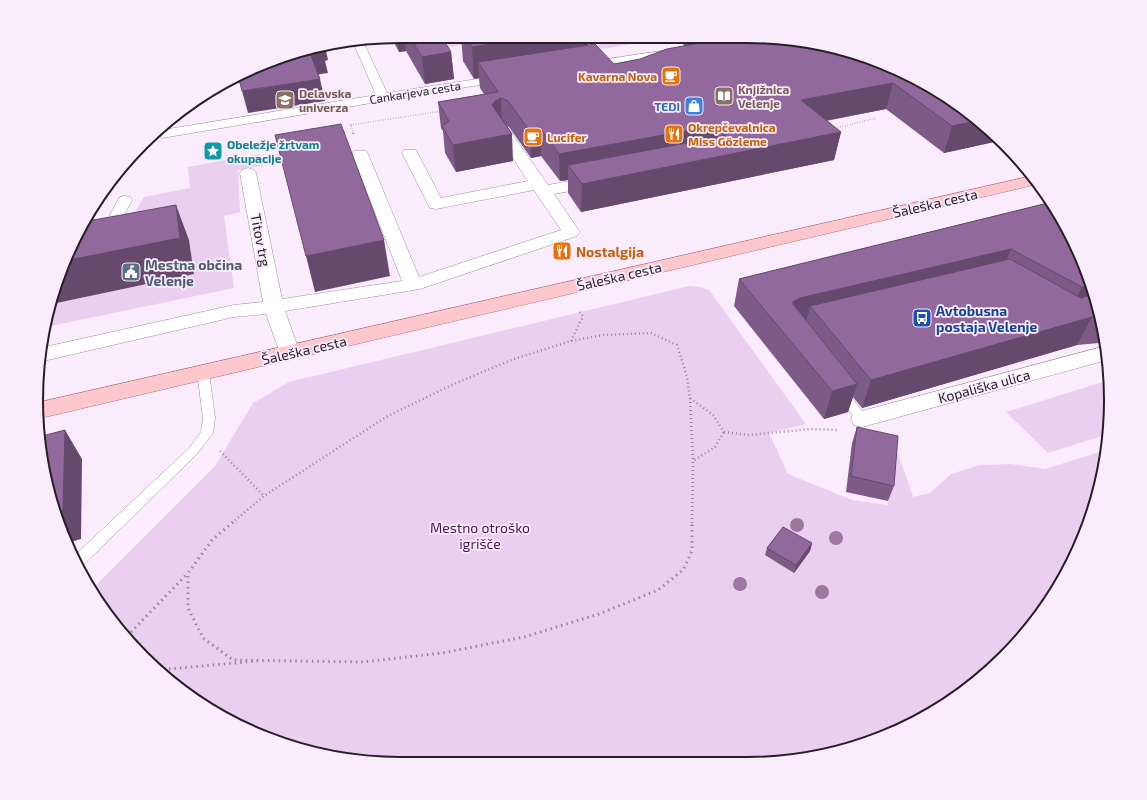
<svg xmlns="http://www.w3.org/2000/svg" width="1147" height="800" viewBox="0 0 1147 800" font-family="'Exo 2',sans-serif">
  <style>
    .green { fill: #ebcff1 }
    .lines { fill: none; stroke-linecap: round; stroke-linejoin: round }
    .service-casing { stroke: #9f8ea2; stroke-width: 1 }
    .pedestrian-casing { stroke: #9f8ea2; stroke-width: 1 }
    .minor-casing { stroke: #9f8ea2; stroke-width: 1 }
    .primary-casing { stroke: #b0757d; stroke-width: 1 }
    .path-far3 { stroke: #958b97; stroke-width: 1.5; stroke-dasharray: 0.5 2; stroke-linecap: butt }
    .path-far2 { stroke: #958b97; stroke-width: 2; stroke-dasharray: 1 2.5; stroke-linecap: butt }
    .path-far1 { stroke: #958b97; stroke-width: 2.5; stroke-dasharray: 1 3; stroke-linecap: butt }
    .path { stroke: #958b97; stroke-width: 3; stroke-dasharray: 1.5 4; stroke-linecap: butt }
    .service { fill: #fff; fill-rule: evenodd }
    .pedestrian { fill: #fff; fill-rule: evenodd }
    .minor { fill: #fff; fill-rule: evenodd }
    .primary { fill: #fdc8cd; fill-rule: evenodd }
    .tree { fill: #9b77a2 }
    .wall { fill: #7e5a86 }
    .shaded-wall { fill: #664a6d }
    .building { fill: #92699c; stroke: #664a6d }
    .labels { text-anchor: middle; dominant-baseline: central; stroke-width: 3.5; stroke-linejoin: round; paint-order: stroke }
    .far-food-label { font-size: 12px; font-weight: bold; fill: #c56008; stroke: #faecfd; text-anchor: start }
    .far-education-label { font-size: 12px; font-weight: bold; fill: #785e54; stroke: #faecfd; text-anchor: start }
    .far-street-label { font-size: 12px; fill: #261f27; stroke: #faecfd }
    .far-shop-label { font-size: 12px; font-weight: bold; fill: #366cbe; stroke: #faecfd; text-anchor: end }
    .far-culture-label { font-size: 12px; font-weight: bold; fill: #0d838f; stroke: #faecfd; text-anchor: start }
    .street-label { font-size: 14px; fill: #261f27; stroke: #faecfd }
    .food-label { font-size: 14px; font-weight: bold; fill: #c56008; stroke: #faecfd; text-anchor: start }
    .service-label { font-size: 14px; font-weight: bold; fill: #4e5e75; stroke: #faecfd; text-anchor: start }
    .transit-label { font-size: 14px; font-weight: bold; fill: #164399; stroke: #faecfd; text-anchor: start }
    .park-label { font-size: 14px; fill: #4d1758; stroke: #faecfd }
    .rim { fill: none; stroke: #261f27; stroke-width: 2 }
  </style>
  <rect width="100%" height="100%" fill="#faecfd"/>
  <g class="green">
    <polygon points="430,36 514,36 438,49"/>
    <polygon points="590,36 660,36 656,40 601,49"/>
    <polygon points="259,154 262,166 238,170 240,212 224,216 234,288 46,327 52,304 194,274 189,240 116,243 144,197 190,188 188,167"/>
    <polygon points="689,286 700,287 709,290 806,424 769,433 788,474 852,500 888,505 893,439 913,497 930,493 951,474 980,465 1011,464 1045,469 1106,450 1104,471 1083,540 1050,602 1004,658 908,726 818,757 747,764 400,764 329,757 260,736 198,703 142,657 93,588 215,466 253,403 289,382"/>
    <polygon points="1109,380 1111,400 1108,434 1048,453 1006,412"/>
  </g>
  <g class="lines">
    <g class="service-casing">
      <g id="service">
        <polygon points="203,368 209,372 215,418 213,433 196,455 79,569 72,558 188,449 201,432 203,418 197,372"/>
        <polygon points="841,388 845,389 866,416 868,419 866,422 858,422 837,395 835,392 837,389"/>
      </g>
    </g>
    <g class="pedestrian-casing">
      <g id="pedestrian">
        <polygon points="363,41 387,93 503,75 509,78 503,81 162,138 156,134 162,130 376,95 353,42"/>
        <polygon points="675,49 679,50 680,52 679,54 587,68 581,65 587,62"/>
        <polygon points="125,196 130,197 132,200 112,238 74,245 79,236 101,232 118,200 120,197"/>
      </g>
    </g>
    <g class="minor-casing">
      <g id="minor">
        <polygon points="503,126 508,128 548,185 598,176 604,177 606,181 604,185 554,194 580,232 577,236 420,289 285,311 300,353 297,358 290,360 283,358 280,353 266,314 234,317 39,362 40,348 234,305 263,302 240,173 242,170 248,168 254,170 256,173 282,299 402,281 352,154 354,151 366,151 368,154 419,277 561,230 534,190 436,209 430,208 402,153 404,150 416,150 441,198 528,181 495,131 498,128"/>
        <polygon points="1106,346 1107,360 862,427 854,425 851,419 854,413 862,411"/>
      </g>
    </g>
    <g class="primary-casing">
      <polygon id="primary" points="1032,176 1038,184 41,418 41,402"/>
    </g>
    <g class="path-far3">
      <polyline points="350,124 354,134"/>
      <polyline points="351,125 442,111"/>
      <polyline points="833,129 876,118"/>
    </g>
    <polyline class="path-far2" points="353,133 354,135"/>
    <g class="path-far1">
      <polyline points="571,341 583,316 578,310"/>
      <polyline points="690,398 693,460"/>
      <polyline points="724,432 749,435 810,429 839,430"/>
      <polyline points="220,451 264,496"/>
      <polyline points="232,523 264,496 386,417 456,383 514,359 571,341 603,335 651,333 677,345 687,377 690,398 713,415 724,432"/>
      <polyline points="692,523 693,461 715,447 724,432"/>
    </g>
    <g class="path">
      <polyline points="233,522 212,540 188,573 188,608 203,638 233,660 363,662 442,653 524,637 599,614 658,590 683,570 692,551 692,522"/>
      <polyline points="127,636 188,573"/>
      <polyline points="158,670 257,661"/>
    </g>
    <use href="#service" class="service"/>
    <use href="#pedestrian" class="pedestrian"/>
    <use href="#minor" class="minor"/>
    <use href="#primary" class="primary"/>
  </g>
  <g class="tree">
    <circle cx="797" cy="525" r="7"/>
    <circle cx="836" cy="538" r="7"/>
    <circle cx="740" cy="584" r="7"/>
    <circle cx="822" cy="592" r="7"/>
  </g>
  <g class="wall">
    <polygon points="400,36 441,36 451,52 454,79 425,84 406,51 399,52 391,37"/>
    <polygon points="461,36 588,36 588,45 614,64 640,59 685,46 675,36 747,36 804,47 823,45 976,121 996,136 994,142 944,153 886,109 826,121 841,132 834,160 581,212 568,193 568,180 560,181 541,156 531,158 509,127 506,126 513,161 456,172 445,153 443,131 441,128 438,102 484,94 480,88 479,78 474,79 463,61"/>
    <polygon points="1052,202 1083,261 1104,329 1106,345 1102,345 1099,343 1077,345 862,408 853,397 848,412 824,419 734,306 739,279"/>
    <polygon points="857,427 894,486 888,501 846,492 852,443"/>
    <polygon points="812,543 810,551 794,573 765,555 767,548"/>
  </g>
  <g class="shaded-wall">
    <polygon points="397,36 404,36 406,51 399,52"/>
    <polygon points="546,36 588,36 588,61 478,62 479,78 474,79 472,47"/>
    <polygon points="687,36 696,36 695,45 686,46"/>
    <polygon points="325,46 328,60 325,61 328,73 315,75 310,53 320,47"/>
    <polygon points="451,52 454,79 425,84 422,57"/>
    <polygon points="240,78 241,82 233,83 233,81"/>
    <polygon points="320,79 325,101 248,113 242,91"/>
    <polygon points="893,83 886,109 796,126 801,100"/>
    <polygon points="501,98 502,125 492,105 495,101"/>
    <polygon points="976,121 996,136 994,142 944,153 952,126"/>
    <polygon points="718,125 715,152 568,165 568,180 560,181 559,154"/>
    <polygon points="541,129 541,156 531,158 530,131"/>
    <polygon points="841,132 834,160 581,212 582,184"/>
    <polygon points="512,134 513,161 456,172 453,145"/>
    <polygon points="176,205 189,240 194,274 52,304 64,261"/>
    <polygon points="384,240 390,276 315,292 306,256"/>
    <polygon points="1011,249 1000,277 810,306 806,323 787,330 793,302 800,298"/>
    <polygon points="1091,285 1097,307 1068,315 1082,287"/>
    <polygon points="1092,317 1077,345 862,408 871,380"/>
    <polygon points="857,384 848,412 824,419 832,391"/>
    <polygon points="65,430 82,459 81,539 67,543 57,513"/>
    <polygon points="812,543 810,551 794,573 796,565"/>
  </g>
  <g class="building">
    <polygon points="409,36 441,36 451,52 422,57"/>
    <polygon points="464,36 546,36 472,47"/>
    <polygon points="704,36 747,36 796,41 804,47 823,45 929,85 976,121 952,126 893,83 801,100 841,132 582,184 568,165 719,137 726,135 728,130 725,127 718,125 559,154 541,129 530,131 508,101 501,98 495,101 492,105 512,134 453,145 442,126 449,121 438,102 498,92 478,62 595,44 614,64 640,59 667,49 710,41"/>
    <polygon points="321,46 323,51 310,53 320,79 242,91 239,79 306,48"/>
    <polygon points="341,124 384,240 306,256 275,135"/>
    <polygon points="1052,202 1083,261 1091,285 1082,287 1011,249 800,298 793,302 793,304 857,384 832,391 739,279"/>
    <polygon points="176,205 180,238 64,261 88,221"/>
    <polygon points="1010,259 1081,298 1093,294 1100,316 1092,317 871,380 810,306"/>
    <polygon points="857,427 898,436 894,486 851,476"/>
    <polygon points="65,430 63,511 57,513 43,471 42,436"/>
    <polygon points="783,527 812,543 796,565 767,548"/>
  </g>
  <defs>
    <g id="cafe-square" transform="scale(1)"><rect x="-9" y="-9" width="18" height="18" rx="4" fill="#e8710a" stroke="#faecfd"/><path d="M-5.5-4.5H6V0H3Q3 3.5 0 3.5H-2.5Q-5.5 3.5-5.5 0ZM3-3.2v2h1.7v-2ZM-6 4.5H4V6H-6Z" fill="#fff"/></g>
    <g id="library-square" transform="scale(1)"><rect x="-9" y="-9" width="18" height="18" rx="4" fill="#8d6e63" stroke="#faecfd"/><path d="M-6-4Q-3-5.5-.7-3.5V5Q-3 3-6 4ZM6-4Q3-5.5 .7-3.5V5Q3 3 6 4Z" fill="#fff"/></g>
    <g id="university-square" transform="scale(1)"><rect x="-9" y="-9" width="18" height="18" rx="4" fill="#8d6e63" stroke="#faecfd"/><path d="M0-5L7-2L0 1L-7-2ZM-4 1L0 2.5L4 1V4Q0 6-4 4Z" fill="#fff"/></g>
    <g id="shop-square" transform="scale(1)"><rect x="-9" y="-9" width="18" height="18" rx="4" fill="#3f7fe0" stroke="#faecfd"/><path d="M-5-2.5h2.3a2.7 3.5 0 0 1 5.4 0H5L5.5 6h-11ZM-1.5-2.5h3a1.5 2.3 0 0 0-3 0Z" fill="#fff"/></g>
    <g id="restaurant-square" transform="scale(1)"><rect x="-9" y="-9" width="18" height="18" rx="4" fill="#e8710a" stroke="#faecfd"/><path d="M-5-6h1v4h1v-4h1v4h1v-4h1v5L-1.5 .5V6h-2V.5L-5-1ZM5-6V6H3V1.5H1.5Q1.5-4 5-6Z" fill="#fff"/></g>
    <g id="sight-square" transform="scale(1)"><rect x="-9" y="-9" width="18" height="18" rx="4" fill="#0f9aa8" stroke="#faecfd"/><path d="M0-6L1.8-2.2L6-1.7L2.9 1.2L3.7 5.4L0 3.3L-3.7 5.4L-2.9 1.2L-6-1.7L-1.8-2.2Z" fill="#fff"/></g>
    <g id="civic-square" transform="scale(1)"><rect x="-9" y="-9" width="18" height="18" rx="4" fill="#5c6f8a" stroke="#faecfd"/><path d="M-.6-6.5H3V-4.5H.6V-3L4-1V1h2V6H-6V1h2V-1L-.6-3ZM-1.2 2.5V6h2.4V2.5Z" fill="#fff"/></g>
    <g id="bus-square" transform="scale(1)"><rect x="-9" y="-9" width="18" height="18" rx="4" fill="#1a4fb4" stroke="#faecfd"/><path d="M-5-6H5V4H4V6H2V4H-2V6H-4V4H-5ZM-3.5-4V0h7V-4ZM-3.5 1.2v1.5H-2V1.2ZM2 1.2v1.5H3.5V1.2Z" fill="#fff"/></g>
  </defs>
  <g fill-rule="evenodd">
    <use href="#cafe-square" x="671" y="76"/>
    <use href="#library-square" x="724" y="96"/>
    <use href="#university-square" x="285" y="100"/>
    <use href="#shop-square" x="694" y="106"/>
    <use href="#restaurant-square" x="674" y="134"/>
    <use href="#cafe-square" x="533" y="137"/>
    <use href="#sight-square" x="213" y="151"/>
    <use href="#restaurant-square" x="562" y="251"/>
    <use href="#civic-square" x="131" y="272"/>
    <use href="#bus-square" x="922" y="318"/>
  </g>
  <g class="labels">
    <g class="far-food-label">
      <text x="657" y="76" text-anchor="end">Kavarna Nova</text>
      <text x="688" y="127">Okrepčevalnica<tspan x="688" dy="14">Miss Gözleme</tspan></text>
      <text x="547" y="137">Lucifer</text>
    </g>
    <g class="far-education-label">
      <text x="738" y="89">Knjižnica<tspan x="738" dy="14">Velenje</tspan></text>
      <text x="299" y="93">Delavska<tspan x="299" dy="14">univerza</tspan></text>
    </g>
    <g class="far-street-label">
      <text transform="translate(415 92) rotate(-9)">Cankarjeva cesta</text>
    </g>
    <g class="far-shop-label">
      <text x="680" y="106">TEDI</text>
    </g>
    <g class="far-culture-label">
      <text x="227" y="144">Obeležje žrtvam<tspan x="227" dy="14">okupacije</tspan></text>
    </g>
    <g class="street-label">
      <text transform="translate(935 203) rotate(-13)">Šaleška cesta</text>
      <text transform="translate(261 240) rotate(79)">Titov trg</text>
      <text transform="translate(619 276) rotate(-13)">Šaleška cesta</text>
      <text transform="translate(304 350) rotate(-13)">Šaleška cesta</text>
      <text transform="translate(984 386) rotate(-15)">Kopališka ulica</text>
    </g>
    <g class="food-label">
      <text x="576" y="251">Nostalgija</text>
    </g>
    <g class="service-label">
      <text x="145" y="264">Mestna občina<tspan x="145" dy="16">Velenje</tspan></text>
    </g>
    <g class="transit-label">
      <text x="936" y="310">Avtobusna<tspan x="936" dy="16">postaja Velenje</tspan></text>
    </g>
    <g class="park-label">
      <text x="480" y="527">Mestno otroško<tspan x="480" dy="16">igrišče</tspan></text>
    </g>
  </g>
  <path d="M0 0H1147V800H0ZM400 43H747A357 357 0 0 1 1104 400V400A357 357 0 0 1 747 757H400A357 357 0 0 1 43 400V400A357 357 0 0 1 400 43Z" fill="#faecfd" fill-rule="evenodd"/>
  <path class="rim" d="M400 43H747A357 357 0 0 1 1104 400V400A357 357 0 0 1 747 757H400A357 357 0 0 1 43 400V400A357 357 0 0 1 400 43Z"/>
</svg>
